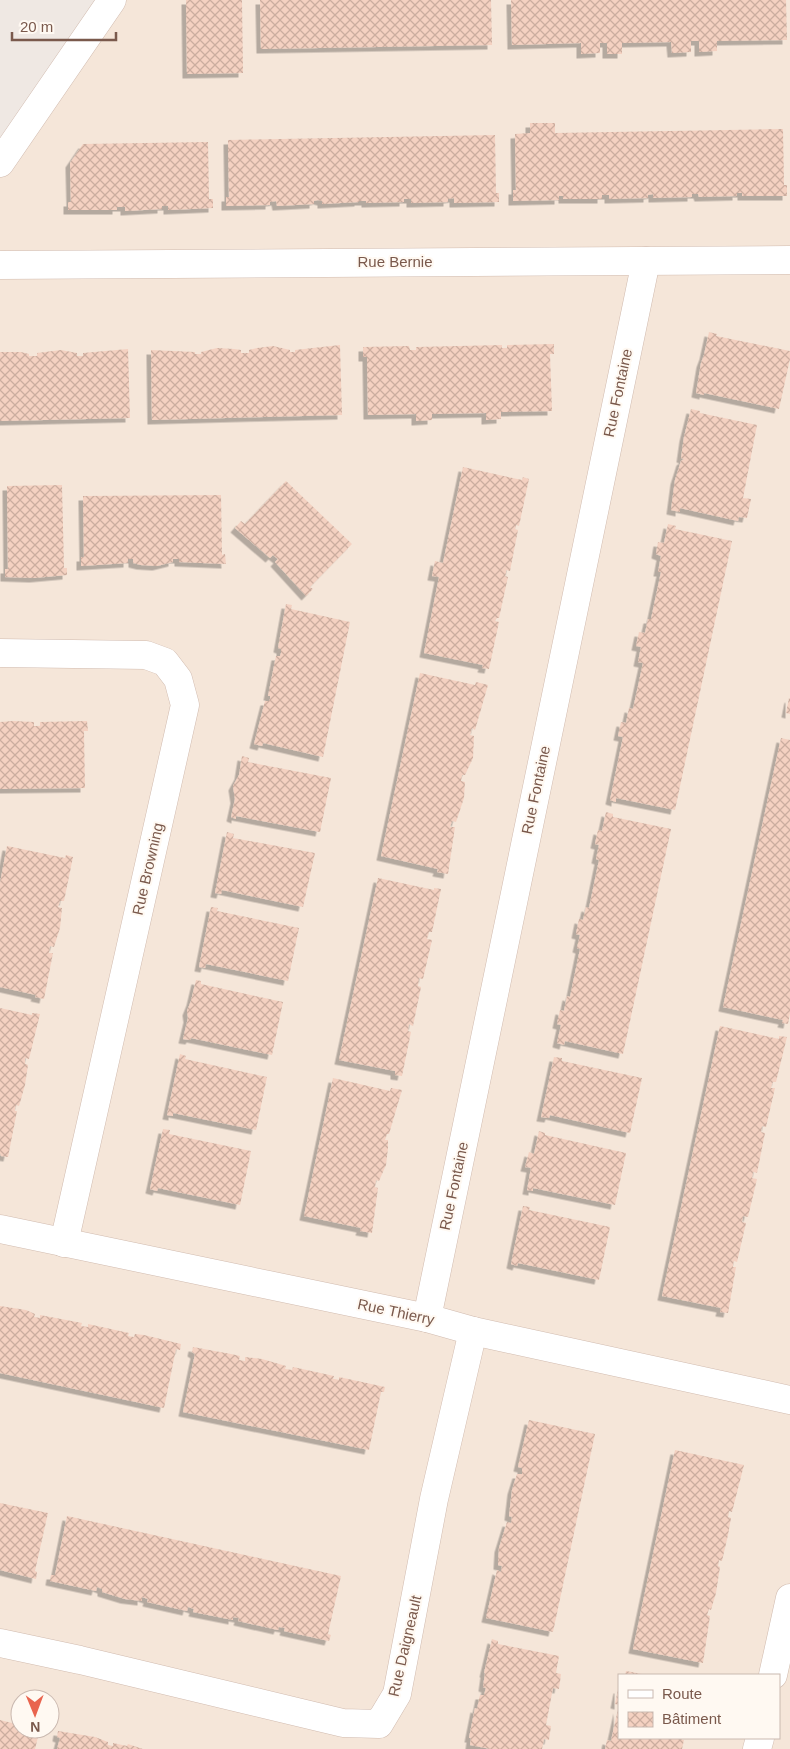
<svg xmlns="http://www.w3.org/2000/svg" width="790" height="1749" font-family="Arial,sans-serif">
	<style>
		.residential { fill: #f5e6d9; fill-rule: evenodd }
		.industrial { fill: #efe8e3 }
		.building { fill: url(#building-cross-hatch); filter: url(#shadow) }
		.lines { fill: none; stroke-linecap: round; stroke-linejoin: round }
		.minor-casing { stroke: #d1bbaf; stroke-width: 29 }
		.minor { stroke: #fff; stroke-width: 28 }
		.labels { text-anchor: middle; stroke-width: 4; stroke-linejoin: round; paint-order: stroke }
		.street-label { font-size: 15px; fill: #7a594c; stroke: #fff9f2 }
	</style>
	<defs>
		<pattern id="building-cross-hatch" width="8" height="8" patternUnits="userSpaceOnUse" patternTransform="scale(1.25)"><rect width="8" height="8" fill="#f4d1c1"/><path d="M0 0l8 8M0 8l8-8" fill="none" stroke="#cbad9f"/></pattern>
		<filter id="shadow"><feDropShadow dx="-4.5" dy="4.5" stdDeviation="0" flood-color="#0004"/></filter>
	</defs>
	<rect width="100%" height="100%" fill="#fdf5eb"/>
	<path class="residential" d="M106,0H790V1749H0V159ZM619,1675H779V1738H619ZM20,1699H50V1729H20Z"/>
	<polygon class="industrial" points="0,0 112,0 0,163"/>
	<g class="building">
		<polygon points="186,0 242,0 243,73 187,74"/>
		<polygon points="260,0 491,0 492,45 261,49"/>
		<polygon points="511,0 786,0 787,40 717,41 717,51 699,52 699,41 691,41 691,52 672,53 671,42 622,43 622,54 607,54 607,43 600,43 600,53 581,54 581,43 512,45"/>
		<polygon points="530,123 555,123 555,133 783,129 784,185 787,185 787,196 742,196 742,193 737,193 737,196 699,197 698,194 692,194 692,197 653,198 653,194 648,195 648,198 609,199 609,195 602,195 602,199 563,199 563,196 559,196 559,200 513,201 513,190 516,190 515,134 530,133"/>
		<polygon points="495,135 496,193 499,193 499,202 454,203 454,198 448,199 448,202 411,203 411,199 404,199 404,202 366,203 366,201 359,201 359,202 322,204 322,201 318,200 314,201 314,204 277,206 276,201 270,202 270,205 226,206 226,197 229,197 228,140"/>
		<polygon points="208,142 209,199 213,199 213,208 168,210 168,206 162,206 162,209 125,211 125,207 117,207 117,210 68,210 68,202 71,202 70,163 83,144"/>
		<polygon points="709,332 717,334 716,336 790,351 790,359 779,409 704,393 704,395 696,393 701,363 704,355"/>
		<polygon points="554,344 554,354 550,354 552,411 501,412 501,419 486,420 486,413 432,414 432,420 416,421 416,414 368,415 367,357 363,357 363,347 409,346 410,350 416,350 416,347 502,345 502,348 507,348 507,345"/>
		<polygon points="340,345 342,415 152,420 151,350 195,352 195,354 201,354 201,352 217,348 234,349 241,350 241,353 249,353 249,350 257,348 273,346 290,350 290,352 295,352 295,350"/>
		<polygon points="128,349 130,418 0,421 0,352 21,352 29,354 29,356 37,356 37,353 61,350 77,353 77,356 83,356 83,353"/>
		<polygon points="691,409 700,411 700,413 757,425 743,498 751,499 747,518 739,517 738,521 680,508 680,512 671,510 675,480 681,461 684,459 681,458 684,437"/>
		<polygon points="463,467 522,480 523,477 529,479 519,526 516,525 515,529 518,530 510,571 506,570 506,573 505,576 508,577 499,618 497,618 495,621 499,622 489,669 482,668 483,665 424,653 439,577 432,576 435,561 443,563"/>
		<polygon points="286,481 352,544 310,587 313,589 306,596 275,562 278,559 273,555 270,558 235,528 241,521 245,524"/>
		<polygon points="62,485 64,568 67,568 67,575 34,578 5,577 5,569 8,569 7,486"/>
		<polygon points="221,495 222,555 225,554 226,564 179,562 179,559 173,559 173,562 157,566 141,565 133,563 133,559 128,559 128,563 81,566 81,557 84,557 83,496"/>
		<polygon points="668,524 676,526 675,529 732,541 675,810 616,798 616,802 610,800 623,737 618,736 621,722 626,723 629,708 633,709 643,663 638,662 641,647 636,646 639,632 645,633 648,619 651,619 661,572 658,572 661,556 656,554 658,542 664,543"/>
		<polygon points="286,604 292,605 291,609 350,622 323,757 263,743 262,746 254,744 265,701 269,701 270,699 270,696 268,696 276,656 280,656 281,653 281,649 278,648"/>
		<polygon points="420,673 475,685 476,682 488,685 475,730 472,728 470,735 474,736 473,758 465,775 462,775 461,781 465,782 464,798 456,822 452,821 450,827 455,827 448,874 437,872 438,869 381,856"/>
		<polygon points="789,698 790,699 790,714 786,713"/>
		<polygon points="13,721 34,722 34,726 40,726 40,722 87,721 88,731 84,731 85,788 0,789 0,722"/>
		<polygon points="781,738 790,740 790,1013 788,1024 782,1023 783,1020 723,1007"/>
		<polygon points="242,756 249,758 248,762 331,778 320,832 236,816 236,819 231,817 235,799 233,786 239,775"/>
		<polygon points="606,812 613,814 613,817 671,829 623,1054 565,1041 564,1045 557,1043 561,1025 557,1024 560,1010 564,1011 567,996 570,997 580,949 577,948 580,935 576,934 579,919 583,920 586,907 589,908 599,860 596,859 599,845 595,844 598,830 602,831"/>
		<polygon points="227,832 234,834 233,838 315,853 303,907 222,890 221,894 215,893"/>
		<polygon points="7,846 65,858 66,855 73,857 64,901 60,901 58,907 62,908 60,928 54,947 50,946 49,953 53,953 44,999 35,997 36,995 0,987 0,883"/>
		<polygon points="378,878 434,890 434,888 441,889 432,932 429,932 427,939 432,940 423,979 419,978 418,986 421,987 413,1026 409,1024 408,1031 411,1032 402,1076 395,1075 395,1071 339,1060"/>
		<polygon points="211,907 218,908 217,911 299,928 288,981 206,964 205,968 199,967"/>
		<polygon points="196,980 201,981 201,984 283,1002 272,1055 191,1038 190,1040 183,1039 188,1018 187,1011 191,1001"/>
		<polygon points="0,1008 32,1015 32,1013 40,1014 29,1059 25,1058 25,1064 28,1065 25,1085 19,1106 16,1105 15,1108 15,1111 17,1111 8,1157 1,1156 0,1153"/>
		<polygon points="720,1026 779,1039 779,1036 787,1037 776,1082 773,1082 772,1084 771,1088 775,1088 766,1127 762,1126 761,1132 765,1133 757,1173 753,1172 752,1178 757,1179 748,1217 743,1216 742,1222 746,1223 737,1262 734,1261 733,1264 733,1267 736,1267 728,1313 720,1312 721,1308 662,1296"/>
		<polygon points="180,1054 186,1056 185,1059 267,1077 256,1130 173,1113 173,1116 167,1115"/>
		<polygon points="554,1057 562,1058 562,1061 642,1078 630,1133 550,1115 549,1118 541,1117"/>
		<polygon points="333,1078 390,1091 391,1088 402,1090 389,1134 387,1134 385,1140 388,1140 388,1148 386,1165 379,1181 376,1180 375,1187 378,1188 372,1233 360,1231 361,1228 304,1216"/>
		<polygon points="163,1129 170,1130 169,1134 251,1151 240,1205 158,1188 157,1191 150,1189"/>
		<polygon points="539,1131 545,1133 545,1135 626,1153 615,1205 533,1188 533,1191 527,1190 531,1168 525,1167 529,1152 534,1154"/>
		<polygon points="523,1206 530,1207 529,1210 610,1227 599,1280 518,1263 517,1266 511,1264"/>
		<polygon points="0,1306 26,1310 35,1314 34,1317 40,1318 40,1315 82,1323 81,1326 88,1327 88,1324 129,1333 128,1336 134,1337 135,1334 144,1335 181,1344 180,1350 176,1349 164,1408 0,1373"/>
		<polygon points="193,1347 231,1354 240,1356 239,1360 245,1361 245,1357 262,1359 286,1366 285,1369 292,1370 293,1367 334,1376 333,1379 335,1379 339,1380 339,1377 385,1387 384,1392 381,1392 369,1450 183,1412 195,1354 192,1352"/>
		<polygon points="529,1420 595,1434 553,1632 486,1618 497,1570 501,1572 502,1566 498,1565 499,1548 507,1522 511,1523 512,1517 509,1516 512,1490 517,1474 522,1474 522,1468 518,1467"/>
		<polygon points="675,1450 744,1465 732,1512 729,1511 728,1517 731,1518 728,1535 722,1561 719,1560 718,1566 720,1567 716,1593 711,1610 709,1609 707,1615 710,1616 703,1663 633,1649"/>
		<polygon points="0,1503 48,1513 35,1571 37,1572 36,1579 0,1570"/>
		<polygon points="67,1516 341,1576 328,1634 331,1635 329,1641 284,1631 285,1628 279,1627 278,1630 238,1621 239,1618 233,1617 233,1620 193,1612 194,1609 188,1607 187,1611 147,1602 148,1599 142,1597 142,1601 125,1599 102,1592 102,1589 97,1587 96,1591 50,1581 51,1575 55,1575"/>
		<polygon points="492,1639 498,1641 498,1644 559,1656 556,1673 561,1674 559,1689 553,1688 546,1725 551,1726 549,1740 544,1739 542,1749 491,1749 470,1745 471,1738 469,1738 475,1708 477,1709 480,1695 484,1695 486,1688 483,1687 485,1673 484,1673"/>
		<polygon points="626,1671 642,1674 642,1675 625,1675"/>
		<polygon points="618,1689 619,1689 619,1705 615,1704"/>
		<polygon points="618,1709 619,1738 682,1738 682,1740 684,1740 682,1749 605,1749 607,1740 611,1741"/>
		<polygon points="0,1720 20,1725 20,1729 40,1729 35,1749 0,1749"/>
		<polygon points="58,1731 95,1737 108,1742 108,1745 113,1746 113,1743 127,1746 128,1744 143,1749 57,1749 60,1738 57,1737"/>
	</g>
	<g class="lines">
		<defs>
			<g id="minor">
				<polyline points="0,163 112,0"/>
				<polyline points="0,265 790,260"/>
				<polyline points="0,653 146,655 165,662 178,679 185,705 64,1243"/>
				<polyline points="0,1229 427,1318 473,1331 790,1400"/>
				<polyline points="427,1318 646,261"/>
				<polyline points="0,1643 80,1660 343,1723 379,1724 397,1694 434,1499 473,1331"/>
				<polyline points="773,1675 790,1598"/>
				<polyline points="757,1749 760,1738"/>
			</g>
		</defs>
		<use href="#minor" class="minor-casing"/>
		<use href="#minor" class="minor"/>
	</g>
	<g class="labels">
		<g class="street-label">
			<text x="395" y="267">Rue Bernie</text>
			<text transform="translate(618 393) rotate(-78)" y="5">Rue Fontaine</text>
			<text transform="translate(536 790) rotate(-78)" y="5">Rue Fontaine</text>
			<text transform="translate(148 869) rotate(-77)" y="5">Rue Browning</text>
			<text transform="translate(454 1186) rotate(-78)" y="5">Rue Fontaine</text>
			<text transform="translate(396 1312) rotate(12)" y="5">Rue Thierry</text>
			<text transform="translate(405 1646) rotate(-77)" y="5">Rue Daigneault</text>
		</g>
	</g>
	<rect x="618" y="1674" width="162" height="65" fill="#fff9f2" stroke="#cab9b0"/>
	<rect x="628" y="1690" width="25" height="8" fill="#ffffff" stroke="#cab9b0"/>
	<text x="662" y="1699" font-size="15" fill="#7a594c">Route</text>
	<rect x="628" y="1712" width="25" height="15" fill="url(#building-cross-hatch)" stroke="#cab9b0"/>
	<text x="662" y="1724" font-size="15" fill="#7a594c">Bâtiment</text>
	<g transform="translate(35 1714) rotate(179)"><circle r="24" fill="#fff9f2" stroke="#cab9b0"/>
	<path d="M0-4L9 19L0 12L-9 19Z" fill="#e9644e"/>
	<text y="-8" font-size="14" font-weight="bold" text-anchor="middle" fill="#7a594c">N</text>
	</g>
	<path d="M12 32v8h104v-8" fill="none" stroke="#7a594c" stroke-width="2.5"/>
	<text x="20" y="32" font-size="15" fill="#7a594c" stroke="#fff9f2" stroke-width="4" paint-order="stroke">20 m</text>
</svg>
